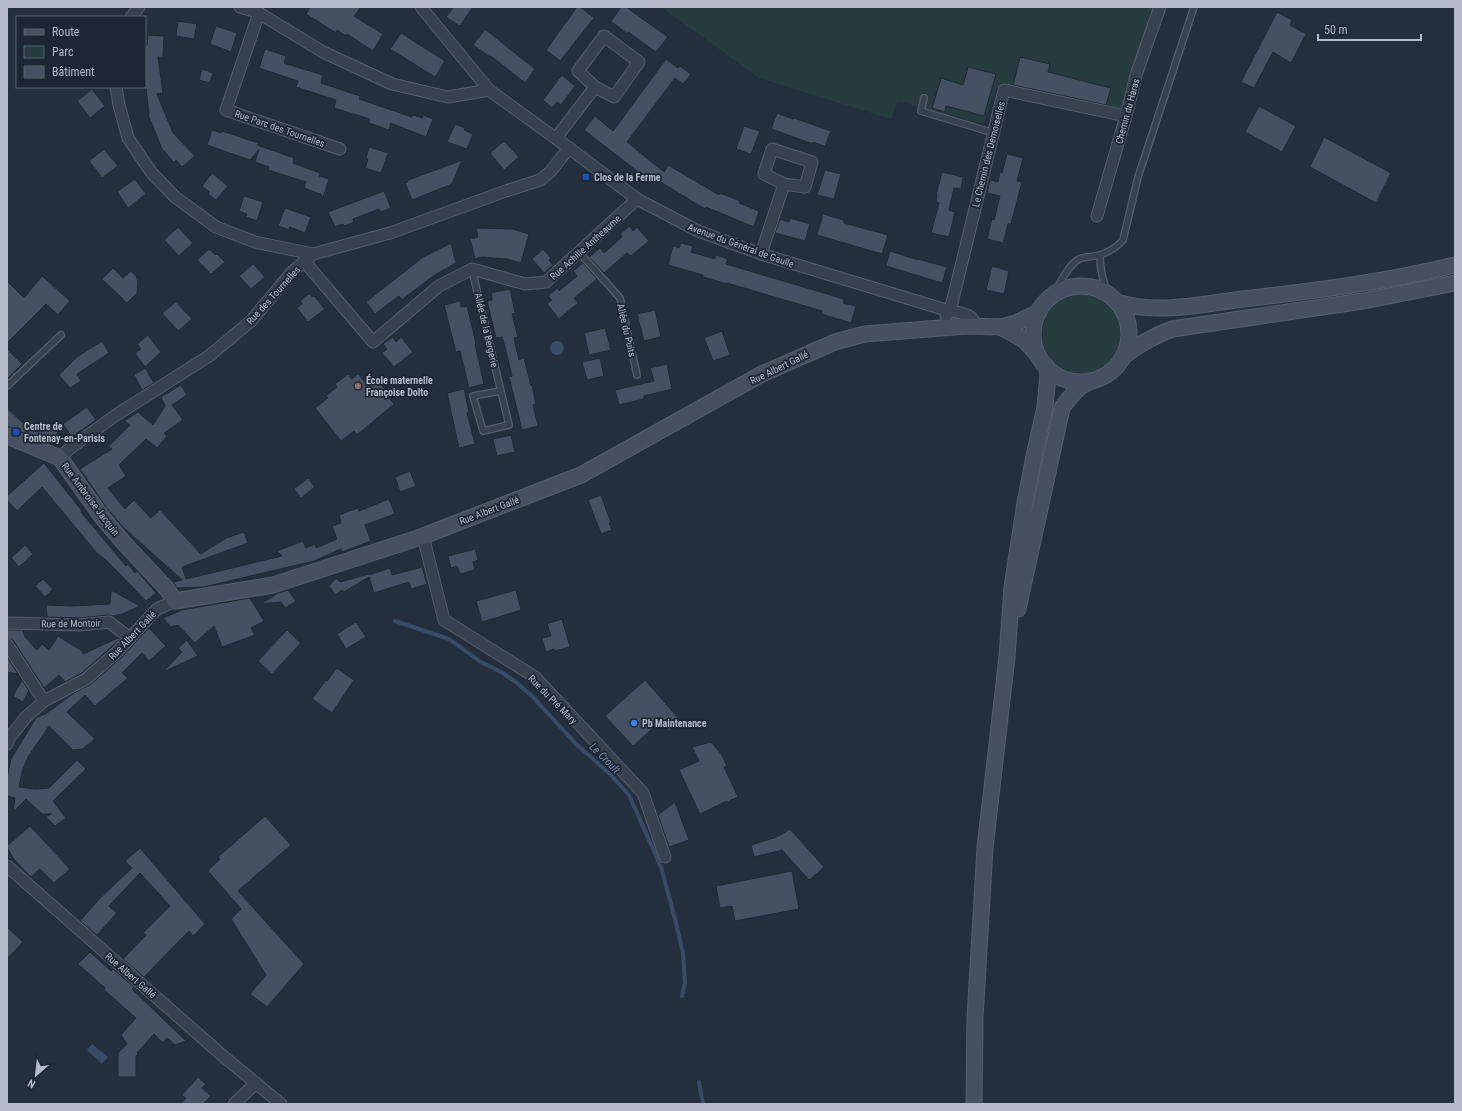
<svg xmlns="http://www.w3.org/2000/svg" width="1462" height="1111" font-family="'Roboto Condensed',sans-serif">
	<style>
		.green { fill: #263c3f }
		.water { fill: #394c67 }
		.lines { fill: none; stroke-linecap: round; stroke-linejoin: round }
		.stream { stroke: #394c67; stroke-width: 4 }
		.building { fill: #455162; stroke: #1f2835 }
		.lane-casing { stroke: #565f6c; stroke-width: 8 }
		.street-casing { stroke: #565f6c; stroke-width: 13 }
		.secondary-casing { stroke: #565f6c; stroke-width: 17 }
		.lane { stroke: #38414e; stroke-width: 5.5 }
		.street { stroke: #38414e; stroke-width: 11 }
		.secondary { stroke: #465061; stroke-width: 15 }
		.transit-dot { fill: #1a4fb4; stroke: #1d2633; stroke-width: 1.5 }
		.education-dot { fill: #8d6e63; stroke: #1d2633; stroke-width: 1.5 }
		.shop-dot { fill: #3f7fe0; stroke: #1d2633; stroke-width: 1.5 }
		.labels { text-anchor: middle; stroke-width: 3.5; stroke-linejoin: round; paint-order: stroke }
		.street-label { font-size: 10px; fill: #b4bcc9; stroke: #1d2633 }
		.poi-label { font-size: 10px; font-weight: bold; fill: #b4bcc9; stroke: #1d2633; text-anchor: start }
		.water-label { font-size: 11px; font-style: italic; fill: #7c92b1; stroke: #1d2633 }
	</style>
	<rect width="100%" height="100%" fill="#242f3e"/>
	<g class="green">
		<polygon points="661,7 1156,7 1120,111 997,87 984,124 897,101 891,119 759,78"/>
		<circle cx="1082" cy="334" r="40"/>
	</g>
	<g class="water">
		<circle cx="557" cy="348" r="7"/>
		<polygon points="92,1044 108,1057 102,1064 87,1050"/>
	</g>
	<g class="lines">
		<g class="stream">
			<polyline points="395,621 449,639 481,662 503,673 517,683 532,696 576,744 610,774 629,795 661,867 675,919 683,953 685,983 682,996"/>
			<polyline points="699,1082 703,1104"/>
		</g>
	</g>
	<g class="building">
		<polygon points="310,7 361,7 354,16 383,34 373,51 347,34 346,36 337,30 336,33 306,14"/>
		<polygon points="454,7 473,7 460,26 446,17"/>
		<polygon points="577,7 580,7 594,18 560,61 546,50"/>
		<polygon points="621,7 626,7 668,37 656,52 628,32 627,34 611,21"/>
		<polygon points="1277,12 1292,20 1290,25 1306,34 1291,63 1273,52 1254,88 1241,82"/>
		<polygon points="178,21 197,24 194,39 176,36"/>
		<polygon points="216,26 237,33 231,52 210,44"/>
		<polygon points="485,29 535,69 525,83 491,56 490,57 473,45"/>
		<polygon points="401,33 445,61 435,77 390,49"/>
		<polygon points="148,35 164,36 163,57 158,57 163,93 157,94 173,133 195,156 182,167 176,160 174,162 162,149 148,114 149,114 145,81 145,45 147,45"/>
		<polygon points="265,49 286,56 284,63 323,75 321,83 360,96 359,99 412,117 413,115 422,118 423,115 433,119 426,137 391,123 389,130 369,123 370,119 334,108 336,100 296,87 298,81 259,68"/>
		<polygon points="1020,57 1050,64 1048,72 1111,88 1106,105 1013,85"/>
		<polygon points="666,59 678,68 680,66 691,74 683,84 675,78 627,142 664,172 668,165 719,195 720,193 740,201 739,203 759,211 754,227 706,207 705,209 649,175 646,178 584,130 595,116 613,131"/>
		<polygon points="968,67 996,74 984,116 946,106 945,112 932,108 941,78 963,85"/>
		<polygon points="202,69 213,73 210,83 199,80"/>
		<polygon points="562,75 575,86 561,105 557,102 552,108 543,100"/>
		<polygon points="92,89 105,106 90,118 77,101"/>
		<polygon points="1259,106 1296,126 1282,152 1245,132"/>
		<polygon points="777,113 793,119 794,118 831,131 825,146 813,142 813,144 771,129"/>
		<polygon points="455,124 465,128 464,130 473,134 467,149 447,142"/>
		<polygon points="744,126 760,131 751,154 736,149"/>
		<polygon points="212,130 221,133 222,131 258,143 257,145 294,158 293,163 320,173 319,176 329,179 323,198 320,193 320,194 304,188 306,182 268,170 269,167 255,162 259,149 250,160 207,145"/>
		<polygon points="1324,137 1391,173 1376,203 1310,167"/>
		<polygon points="504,141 519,157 504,170 490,153"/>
		<polygon points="369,147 388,153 381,173 365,168 368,159 366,158"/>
		<polygon points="104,149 118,166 102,178 89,161"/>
		<polygon points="1007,154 1023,158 1017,181 1022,182 1011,224 1008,224 1003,243 987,239 992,219 994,220 1000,196 987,193 990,180 998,182 1000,172 1002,173"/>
		<polygon points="462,160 452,184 412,200 405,183 408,182 406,181"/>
		<polygon points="825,170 841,174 834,199 817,195"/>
		<polygon points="942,172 963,177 961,189 954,188 949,210 955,212 949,237 931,233 939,203 936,202 937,195 936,195"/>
		<polygon points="212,173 228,186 216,200 208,194 209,192 202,186"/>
		<polygon points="135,179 146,194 128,208 117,192"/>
		<polygon points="384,191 391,208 381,212 379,209 353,219 354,222 344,226 343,224 335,227 328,212"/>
		<polygon points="244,196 263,202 257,221 246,217 247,214 239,211"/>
		<polygon points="285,208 311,217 305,233 290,227 289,230 278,226"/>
		<polygon points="823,214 844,220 844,223 888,235 882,254 817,235"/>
		<polygon points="790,218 810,224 805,241 775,233 780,219 789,222"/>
		<polygon points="629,226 633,231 637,227 649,241 631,256 627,253 604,273 589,257 600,248 604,253 622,237 620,234"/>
		<polygon points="178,227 193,243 179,256 164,240"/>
		<polygon points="476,228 512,229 529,234 521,263 507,259 482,257 475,259 470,239 478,237"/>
		<polygon points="451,243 456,263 433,276 402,300 399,296 375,314 366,302 423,257"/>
		<polygon points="681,243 693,246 691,252 715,259 716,255 728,259 726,264 844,299 843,303 856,306 851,323 821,314 822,311 727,283 727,284 703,277 703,275 668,265 673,246 679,248"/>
		<polygon points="209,249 216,255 217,254 225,262 211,274 197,260"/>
		<polygon points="543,249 551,258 549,260 553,265 544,273 532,259"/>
		<polygon points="890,251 918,260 918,259 947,267 942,283 886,266"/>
		<polygon points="583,263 597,279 574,298 578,303 559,319 547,304 552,300 548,296 557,288 559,291 577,276 573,271"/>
		<polygon points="253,264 265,277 251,289 239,276"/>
		<polygon points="992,266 1009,271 1004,294 986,290"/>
		<polygon points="113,268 123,278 131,271 136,276 138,282 137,293 127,303 102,279"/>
		<polygon points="42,276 70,301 58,315 46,304 7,343 7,281 24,298"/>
		<polygon points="510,289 515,313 512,314 518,337 514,338 519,360 524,358 531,386 532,385 536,404 533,405 538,426 522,430 509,377 512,376 505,347 502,337 496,338 487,301 492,300 491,293"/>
		<polygon points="309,294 312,297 314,296 325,309 308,322 297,308 302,304 300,301"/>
		<polygon points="460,301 461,307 467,306 476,343 475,344 484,384 469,388 460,351 456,352 444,305"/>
		<polygon points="176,302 192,319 178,331 162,313"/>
		<polygon points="655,310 661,337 644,341 637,314"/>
		<polygon points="605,328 611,350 589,355 584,333"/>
		<polygon points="722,331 730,355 713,361 704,338"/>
		<polygon points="148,335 161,352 145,367 135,353 141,349 137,344"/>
		<polygon points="393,337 396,342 401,337 413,352 394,367 382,353 387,349 383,344"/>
		<polygon points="102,341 109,353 77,374 81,381 70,388 59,375 77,357"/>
		<polygon points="7,349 22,364 7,379"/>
		<polygon points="600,358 604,376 587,380 582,362"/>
		<polygon points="667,364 672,389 644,396 644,399 619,405 615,390 654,381 650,368"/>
		<polygon points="145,368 154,383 142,390 134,375"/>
		<polygon points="348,374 352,379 358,374 367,385 376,378 386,391 384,392 394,404 357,435 354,431 341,441 315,408 328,398 326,396 337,387 335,384"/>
		<polygon points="181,385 187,395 172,405 183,420 164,433 167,436 157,448 146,439 119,465 126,476 108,488 125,509 134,500 151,518 160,510 201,554 226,538 244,532 248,543 182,567 186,579 282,556 277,551 303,541 306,548 315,544 316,548 337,539 332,526 341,523 339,515 358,508 359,511 389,499 395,514 365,525 371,541 342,552 341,549 314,561 204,587 177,588 173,582 182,580 123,527 106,507 80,469 112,449 109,446 130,425 124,421 138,412 153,425 165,406 161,397"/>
		<polygon points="464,389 469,412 467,413 475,444 459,448 447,393"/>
		<polygon points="87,407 96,420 72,437 63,424"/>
		<polygon points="7,408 24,424 28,420 46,427 47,424 59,430 52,445 7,426"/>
		<polygon points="511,435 515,452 497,456 493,439"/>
		<polygon points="44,463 82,511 81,512 126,566 128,564 135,573 137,571 156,593 146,601 106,560 96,552 42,487 17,511 7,500 7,496"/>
		<polygon points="410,471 416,486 400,492 395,477"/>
		<polygon points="308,478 315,487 301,498 294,489"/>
		<polygon points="601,495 611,523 609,523 612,530 601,534 588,500"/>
		<polygon points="25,545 33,554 19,567 11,558"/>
		<polygon points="475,549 478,560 473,562 475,570 460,574 457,566 451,568 448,556"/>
		<polygon points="422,567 427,584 411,589 409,582 374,593 369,577 344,592 342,590 335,595 329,586 336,578 340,582 369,574 369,575 390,568 392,575"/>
		<polygon points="43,579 53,589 45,597 35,586"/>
		<polygon points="111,590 140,606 122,614 113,616 108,615 79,618 47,617 46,605 72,606 110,604"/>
		<polygon points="288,590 296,601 285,608 281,602 261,604 278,593"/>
		<polygon points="516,590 521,610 482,622 476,601"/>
		<polygon points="250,598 264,621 251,628 255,635 222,647 214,626 195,643 178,625 171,627 163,618 182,610"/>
		<polygon points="562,619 570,647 555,651 554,649 546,652 542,638 551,636 547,624"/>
		<polygon points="356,622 366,637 346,649 337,634"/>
		<polygon points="149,628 166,646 149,661 142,653 122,673 128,678 95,706 85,695 67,712 95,739 82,749 73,750 49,726 28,757 22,772 19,787 35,789 49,788 77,760 86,769 53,801 66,818 55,826 46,817 51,814 42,814 26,799 13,812 15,798 7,796 7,778 11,759 36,718 47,713 74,693 91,684 122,657"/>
		<polygon points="7,630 23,630 25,637 37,650 42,644 49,650 58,636 82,651 83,654 118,638 120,639 82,673 65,682 59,675 44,688 13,640 7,637"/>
		<polygon points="287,630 301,643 272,674 258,661"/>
		<polygon points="187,640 198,656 163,672 182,652 178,648"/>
		<polygon points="7,657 18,674 7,672"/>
		<polygon points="337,668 354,680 332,713 312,699 326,680 327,681"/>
		<polygon points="22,680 29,691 23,702 13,696"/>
		<polygon points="645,680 680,720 669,731 661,721 633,746 605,716"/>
		<polygon points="711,742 722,755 727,766 724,767 738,797 727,802 727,801 700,814 679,770 699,761 692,747"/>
		<polygon points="675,802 689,840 669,847 658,815"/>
		<polygon points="265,816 291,845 238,891 304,964 267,1007 250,994 266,975 231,919 241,909 208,871 220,859 218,857"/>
		<polygon points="30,826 70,869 54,883 40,869 31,877 13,858 7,847 7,846"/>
		<polygon points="790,829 824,867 809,880 782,850 754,857 751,845 777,837"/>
		<polygon points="140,848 205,924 193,936 189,931 144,977 123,959 146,935 143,933 170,906 140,873 109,906 117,913 97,935 80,921 100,898 132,868 125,861"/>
		<polygon points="792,871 799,909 735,921 732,906 720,908 716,886"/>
		<polygon points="7,927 23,942 7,959"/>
		<polygon points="90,952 111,971 113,969 134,987 132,989 186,1041 175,1045 167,1038 163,1043 154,1034 137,1053 138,1054 136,1056 136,1077 118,1077 118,1053 127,1044 121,1035 136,1018 104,990 105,988 78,964"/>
		<polygon points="198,1077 206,1084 202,1088 211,1096 203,1104 181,1104 186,1098 182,1095"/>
	</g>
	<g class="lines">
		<defs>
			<g id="lane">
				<polyline points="924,98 921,111 994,133"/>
				<polyline points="579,252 620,298 637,375"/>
				<path d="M1100,255C1100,271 1103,281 1109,296"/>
				<polyline points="472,270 509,425 483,431 473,396 501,391"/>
				<path d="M1052,297C1060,285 1066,267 1079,259C1085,256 1093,257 1100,255C1109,252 1117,247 1123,240L1138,177L1194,7"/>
				<polyline points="7,386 61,335"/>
			</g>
			<g id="street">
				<polyline points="240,7 259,13 323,52 392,84 448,97 489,90"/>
				<polyline points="421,7 489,90 569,148 637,199 698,231 761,254 943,309"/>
				<polyline points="259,13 226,110 340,149"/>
				<polyline points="131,17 139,7"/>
				<polyline points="116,87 119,105 128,138 151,172 175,197 216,227 255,242 313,254"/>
				<polyline points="556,138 595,87 614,97 639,62 604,36 578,71 595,87"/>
				<polyline points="1097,216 1126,116 1137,72 1160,7"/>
				<polyline points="761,254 784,184 805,187 812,162 772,149 764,174 784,184"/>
				<polyline points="304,261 373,342 439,286 472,269 525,284 546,282 637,199"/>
				<path d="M944,310C955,312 975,312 975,327"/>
				<polyline points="946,316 952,303 1004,90 1126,116"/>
				<polyline points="60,458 69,449 116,415 209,356 251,321 292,272 313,254 390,233 506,191 540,180 550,172 569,148"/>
				<polyline points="423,536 444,620 535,677 643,793 665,857"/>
				<polyline points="7,623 79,625 109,622 130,638"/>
				<polyline points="7,644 44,701"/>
				<polyline points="7,744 10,737 26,717 44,701 86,679 117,652 157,609 175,601"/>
				<polyline points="7,866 223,1056 281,1104"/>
				<polyline points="234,1104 256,1083"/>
			</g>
			<g id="secondary">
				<circle cx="1081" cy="334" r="48"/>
				<path d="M1117,302C1157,315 1202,304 1243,299C1314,291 1385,282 1455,265"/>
				<polyline points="1001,327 1024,340 1037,354"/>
				<path d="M1124,356C1139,344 1154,336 1172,329L1363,301L1455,283"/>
				<polyline points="7,436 60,458 102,517 123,542 167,589 175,601 273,585 418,538 581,475 762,374 835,342 865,334 928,329 966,326 1001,327 1016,323 1039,312"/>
				<path d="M1018,609L1062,408C1070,397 1077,387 1091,381"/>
				<polyline points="974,1104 975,1018 985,848 1007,657 1012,587 1025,503 1034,456 1045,407 1048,375 1046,366"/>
			</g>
		</defs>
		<use href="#lane" class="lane-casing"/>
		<use href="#street" class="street-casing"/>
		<use href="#secondary" class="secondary-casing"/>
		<use href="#lane" class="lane"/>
		<use href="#street" class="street"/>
		<use href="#secondary" class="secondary"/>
	</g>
	<g class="transit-dot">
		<rect x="582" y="173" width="8" height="8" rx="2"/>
		<rect x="12" y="428" width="8" height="8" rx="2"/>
	</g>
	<circle class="education-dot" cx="358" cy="386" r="4"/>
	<circle class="shop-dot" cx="634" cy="723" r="4"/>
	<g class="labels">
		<g class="street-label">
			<text transform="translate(1127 111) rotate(-75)" y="4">Chemin du Haras</text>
			<text transform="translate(280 128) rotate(19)" y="4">Rue Parc des Tournelles</text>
			<text transform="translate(988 154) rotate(-76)" y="4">Le Chemin des Demoiselles</text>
			<text transform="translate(741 245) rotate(20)" y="4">Avenue du Général de Gaulle</text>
			<text transform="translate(585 247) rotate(-42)" y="4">Rue Achille Antheaume</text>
			<text transform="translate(273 295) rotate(-48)" y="4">Rue des Tournelles</text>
			<text transform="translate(487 330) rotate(77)" y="4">Allée de la Bergerie</text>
			<text transform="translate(627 330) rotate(77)" y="4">Allée du Puits</text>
			<text transform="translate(779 367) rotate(-26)" y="4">Rue Albert Gallé</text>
			<text transform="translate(91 499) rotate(53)" y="4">Rue Ambroise Jacquin</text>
			<text transform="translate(489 510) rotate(-21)" y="4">Rue Albert Gallé</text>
			<text transform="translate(71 623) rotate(-1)" y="4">Rue de Montoir</text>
			<text transform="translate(132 635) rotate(-46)" y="4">Rue Albert Gallé</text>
			<text transform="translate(553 699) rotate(45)" y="4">Rue du Pré Mary</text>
			<text transform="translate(131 975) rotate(41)" y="4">Rue Albert Gallé</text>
		</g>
		<g class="poi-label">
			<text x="594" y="181">Clos de la Ferme</text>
			<text x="366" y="384">École maternelle<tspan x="366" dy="12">Françoise Dolto</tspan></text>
			<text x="24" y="430">Centre de<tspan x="24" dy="12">Fontenay-en-Parisis</tspan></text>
			<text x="642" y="727">Pb Maintenance</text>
		</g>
		<g class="water-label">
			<text transform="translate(605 758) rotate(45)" y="4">Le Croult</text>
		</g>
	</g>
	<rect width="1462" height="1111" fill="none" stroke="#b4bcc9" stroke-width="16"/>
	<rect x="16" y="16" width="130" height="72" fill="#1d2633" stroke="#59626f"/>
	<rect x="24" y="29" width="20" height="6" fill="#465061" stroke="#59626f"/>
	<text x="52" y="36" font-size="12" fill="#b4bcc9">Route</text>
	<rect x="24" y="46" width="20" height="12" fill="#263c3f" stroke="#59626f"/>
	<text x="52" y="56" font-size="12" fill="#b4bcc9">Parc</text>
	<rect x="24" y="66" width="20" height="12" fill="#455162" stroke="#59626f"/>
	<text x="52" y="76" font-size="12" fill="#b4bcc9">Bâtiment</text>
	<g transform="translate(36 1075) rotate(208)" stroke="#1d2633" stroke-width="3" paint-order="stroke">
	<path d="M0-3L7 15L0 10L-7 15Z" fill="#b4bcc9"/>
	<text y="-6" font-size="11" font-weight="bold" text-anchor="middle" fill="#b4bcc9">N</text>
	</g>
	<path d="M1318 34v6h103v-6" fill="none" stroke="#b4bcc9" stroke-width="2"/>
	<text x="1324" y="34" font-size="12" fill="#b4bcc9" stroke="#1d2633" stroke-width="3" paint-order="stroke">50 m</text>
</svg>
